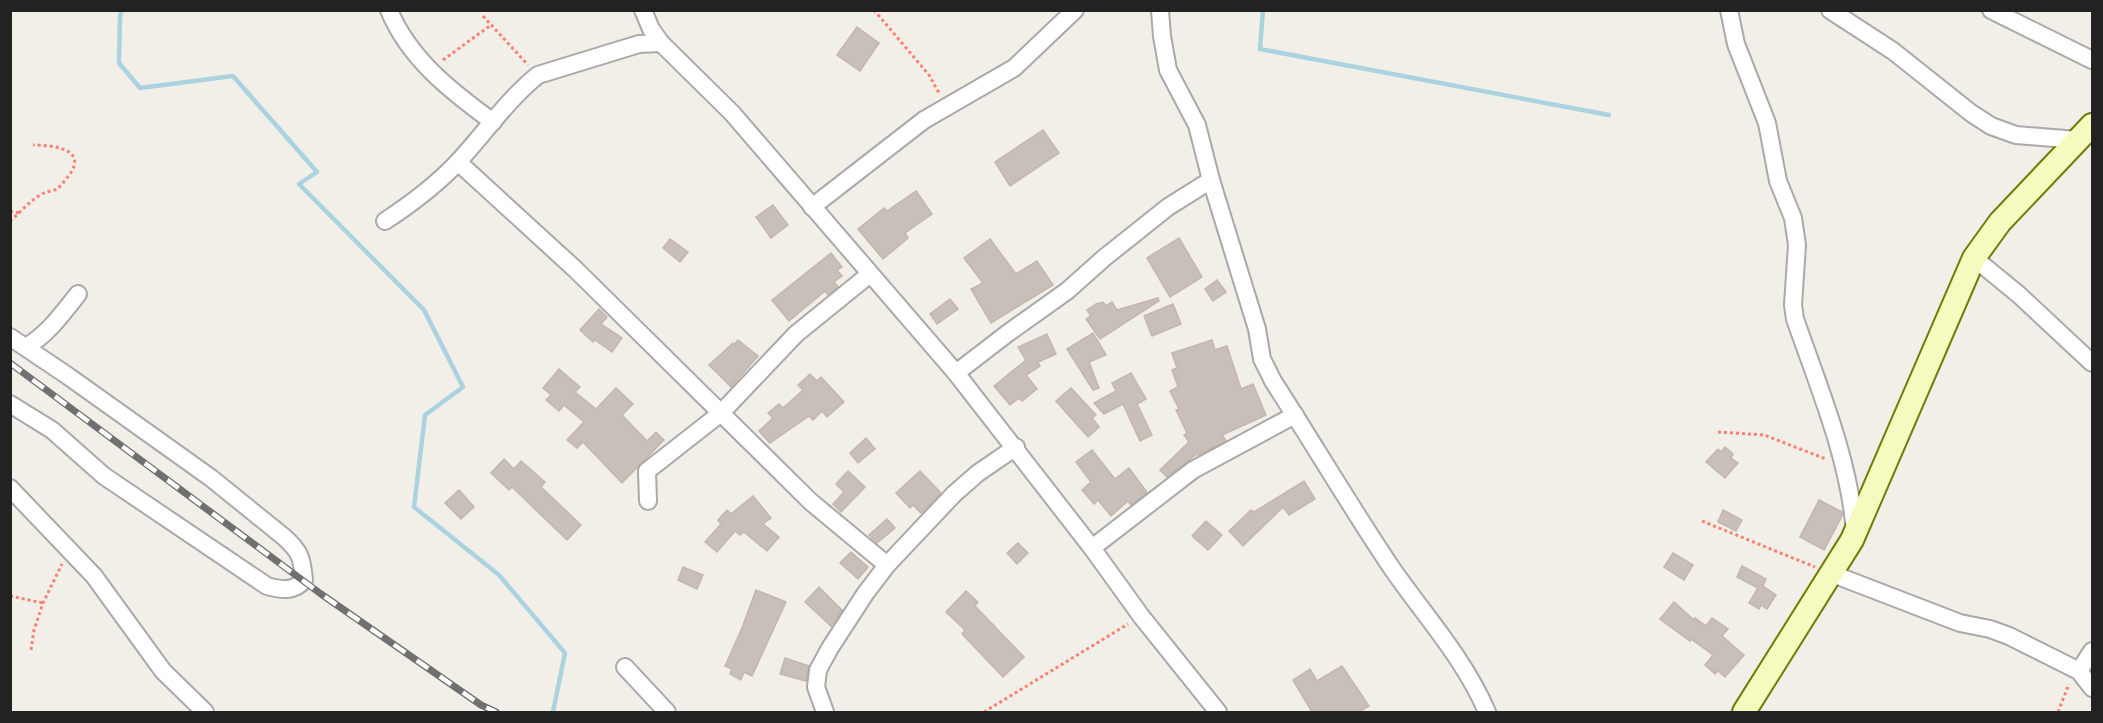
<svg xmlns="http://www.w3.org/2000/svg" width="2103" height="723" font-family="Arial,sans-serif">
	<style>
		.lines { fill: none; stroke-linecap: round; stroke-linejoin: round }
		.stream { stroke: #aad3df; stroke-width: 4.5 }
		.building { fill: #c7bfb8; stroke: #c4b6ab; stroke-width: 1.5 }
		.street-casing { stroke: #a9a9a9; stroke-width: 20 }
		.secondary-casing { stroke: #707d05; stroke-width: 26 }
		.path { stroke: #fa8072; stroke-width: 3; stroke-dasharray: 3 3; stroke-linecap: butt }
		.street { stroke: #fff; stroke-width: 16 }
		.secondary { stroke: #f7fabf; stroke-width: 22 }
		.rail-casing { stroke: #707070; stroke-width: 7 }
		.rail { stroke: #fff; stroke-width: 4.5; stroke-dasharray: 14; stroke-linecap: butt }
	</style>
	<rect width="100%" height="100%" fill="#f2efe9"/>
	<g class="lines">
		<g class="stream">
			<polyline points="122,10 120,16 119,63 140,88 233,76 317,172 299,184 424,310 463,387 425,415 414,507 499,575 565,653 553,712"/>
			<polyline points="1263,10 1260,49 1609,115"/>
		</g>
	</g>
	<g class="building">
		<polygon points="857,27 879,43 860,71 837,55"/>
		<polygon points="1043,130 1059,153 1010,186 995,162"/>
		<polygon points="916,191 932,214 905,233 908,238 883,259 858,229 884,208 887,211"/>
		<polygon points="773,205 788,225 771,238 756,217"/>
		<polygon points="1179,238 1202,277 1170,297 1147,258"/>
		<polygon points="670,239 688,252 680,262 663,248"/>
		<polygon points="990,239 1016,274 1037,261 1053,285 991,323 971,289 983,283 964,258"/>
		<polygon points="831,253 842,267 837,270 842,276 834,282 838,287 828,295 825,291 789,321 772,300"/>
		<polygon points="1217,280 1226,292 1213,301 1205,289"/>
		<polygon points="1158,298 1159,301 1100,339 1086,319 1091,316 1087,310 1096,304 1103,302 1106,306 1112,302 1117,310"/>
		<polygon points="950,299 958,309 937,324 930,314"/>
		<polygon points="1173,304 1181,324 1152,336 1144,316"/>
		<polygon points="599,309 607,317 601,324 622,338 612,352 595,340 593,342 580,330"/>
		<polygon points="1093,333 1106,355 1089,362 1099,388 1093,390 1067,349"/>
		<polygon points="1047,334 1056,354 1038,362 1040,366 1026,375 1037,389 1022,401 1019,398 1010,405 994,386 1026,360 1018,347"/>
		<polygon points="738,340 758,356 731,387 709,365 733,343 734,345"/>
		<polygon points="1212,340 1215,350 1227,346 1241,389 1253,384 1266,415 1222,435 1226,441 1198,455 1197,454 1167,477 1160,470 1189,442 1184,435 1187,433 1176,410 1179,409 1170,391 1178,387 1172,370 1177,368 1172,353"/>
		<polygon points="559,369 580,387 575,392 596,409 616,388 633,404 622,415 647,441 656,432 664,440 622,483 583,442 577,448 567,440 584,422 564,405 559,411 546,400 551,395 543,388"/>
		<polygon points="1131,373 1146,399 1137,404 1152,435 1140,441 1123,404 1104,414 1094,403 1116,391 1112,383"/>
		<polygon points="810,374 817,381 821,377 844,402 827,417 822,411 813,420 809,416 770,443 759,431 773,418 768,413 779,404 783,408 803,390 798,385"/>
		<polygon points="1071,388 1096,415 1092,418 1099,427 1088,437 1056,401"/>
		<polygon points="866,438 875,449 858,463 850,453"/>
		<polygon points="1725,447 1733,454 1731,458 1738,463 1725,478 1706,462 1718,449 1721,452"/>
		<polygon points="1092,450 1115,479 1129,468 1147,492 1131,505 1128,501 1111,516 1098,500 1094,504 1082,490 1091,482 1076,462"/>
		<polygon points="504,459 514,469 521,461 545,482 541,487 581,525 567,540 512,487 509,490 491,473"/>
		<polygon points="848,471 865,487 841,512 833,504 844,492 836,484"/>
		<polygon points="920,471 941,493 921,513 913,505 910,508 896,493"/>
		<polygon points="1304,481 1315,499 1289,515 1283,507 1243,546 1229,531 1251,510 1254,512"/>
		<polygon points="459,490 474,507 461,519 445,503"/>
		<polygon points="753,496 771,518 763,524 779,537 767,551 744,532 740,535 735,531 717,552 705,542 721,524 718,520 727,510 731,514"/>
		<polygon points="1819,500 1842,512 1842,516 1824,550 1800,537"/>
		<polygon points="1723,510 1742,520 1736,531 1718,522"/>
		<polygon points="887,519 895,528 877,543 869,535"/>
		<polygon points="1206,521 1222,535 1208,550 1192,536"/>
		<polygon points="1018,543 1028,553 1017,564 1007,553"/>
		<polygon points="851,552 868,567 858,579 840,563"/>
		<polygon points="1673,553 1693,565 1684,580 1664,567"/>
		<polygon points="1742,566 1766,579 1763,586 1776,595 1767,609 1761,605 1759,609 1749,603 1758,588 1737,577"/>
		<polygon points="683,567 703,575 697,589 678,580"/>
		<polygon points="819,587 842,610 831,626 805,602"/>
		<polygon points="756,590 786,602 752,676 744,672 741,680 730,674 732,669 725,666 742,628"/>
		<polygon points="966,591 978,602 975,606 1024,657 1003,677 962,634 965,630 946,612"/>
		<polygon points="1674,602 1694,620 1695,618 1706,626 1712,618 1728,629 1722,636 1744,655 1725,677 1718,671 1715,674 1705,665 1713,655 1691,639 1690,641 1660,619"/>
		<polygon points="785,658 809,666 806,681 780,674"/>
		<polygon points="1342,666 1369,706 1359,712 1312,712 1293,680 1310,669 1317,681"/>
	</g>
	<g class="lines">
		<defs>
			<g id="street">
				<path d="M389,10C409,59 452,92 493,122"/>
				<polyline points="643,10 651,29 661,43 732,113 956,373 1092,548 1141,616 1218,712"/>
				<path d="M1160,10L1162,36L1168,70L1197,125L1211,180L1257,329L1262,359L1273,381C1313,443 1350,506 1391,567C1424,615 1464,658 1487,712"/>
				<path d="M1729,10L1736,44L1767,123L1778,181L1793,218L1797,245L1793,305L1795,319C1819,388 1849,458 1855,532"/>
				<polyline points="1830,10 1893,51 1971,113 1991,126 2016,135 2078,140"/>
				<polyline points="1991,10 2092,60"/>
				<polyline points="458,162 575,269 811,502 887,565"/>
				<polyline points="812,207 924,120 1014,68 1075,10"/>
				<path d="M385,221C411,204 435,186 457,163C484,134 507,100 538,75L639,44L661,43"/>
				<polyline points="1974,258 2018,294 2092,363"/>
				<path d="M10,337L68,376L211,478L284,537C301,552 302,559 304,580C294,592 281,590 267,586L104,476L52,430L10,404"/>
				<path d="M26,347C48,334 62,314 78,294"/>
				<polyline points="956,373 1008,333 1067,291 1104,258 1168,207 1211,180"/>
				<polyline points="10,488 94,576 163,671 205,712"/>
				<polyline points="648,501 647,471 721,413 796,334 870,274"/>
				<polyline points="1092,548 1193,470 1295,415"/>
				<polyline points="1830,573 1960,623 1990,629 2009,636 2079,671 2092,688"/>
				<polyline points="625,667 667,712"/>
				<polyline points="2079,671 2092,651"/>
				<polyline points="825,712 816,687 818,670 830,648 865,594 887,565 954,494 978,473 1016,447"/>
			</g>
			<polyline id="secondary" points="1744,712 1852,540 1974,258 2000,222 2092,125"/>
		</defs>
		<use href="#street" class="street-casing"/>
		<use href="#secondary" class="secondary-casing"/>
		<g class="path">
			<polyline points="874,10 929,75 939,93"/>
			<polyline points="483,16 528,65"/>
			<polyline points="443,60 491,25"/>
			<polyline points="10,211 19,213"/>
			<path d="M10,221C21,212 31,199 44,193C48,191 53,191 57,189C62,185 66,179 70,174C88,148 50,145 33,145"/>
			<polyline points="1718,432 1764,435 1826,459"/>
			<polyline points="1702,521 1815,567"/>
			<polyline points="10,596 43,603"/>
			<polyline points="31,650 34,630 43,603 62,564"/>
			<polyline points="984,712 1128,624"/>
			<polyline points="2058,712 2069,684"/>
		</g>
		<use href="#street" class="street"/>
		<use href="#secondary" class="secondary"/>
		<defs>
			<polyline id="rail" points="10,363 321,594 481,705 496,712"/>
		</defs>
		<use href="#rail" class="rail-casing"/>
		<use href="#rail" class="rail"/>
	</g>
	<rect width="2103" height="723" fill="none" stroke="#222222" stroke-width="24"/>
</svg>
